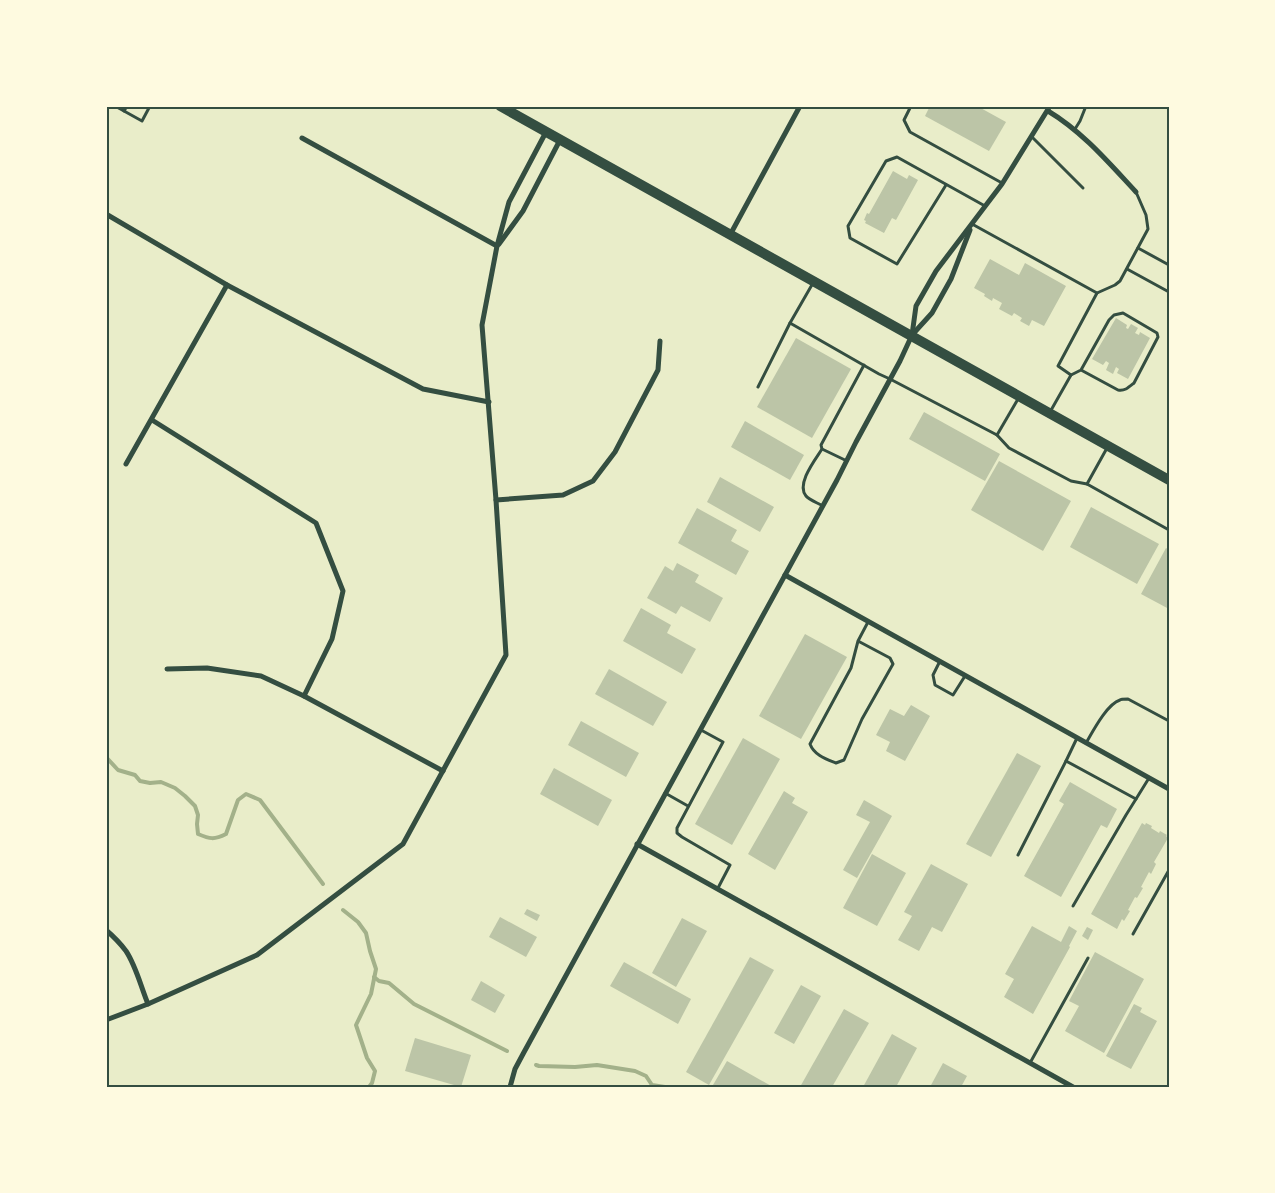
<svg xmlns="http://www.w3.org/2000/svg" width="1275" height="1193" font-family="Overpass,sans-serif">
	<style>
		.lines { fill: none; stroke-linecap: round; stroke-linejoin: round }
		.stream { stroke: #a3b18a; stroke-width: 4 }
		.building { fill: #bcc5a7 }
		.service { stroke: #344e41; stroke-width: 3 }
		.minor { stroke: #344e41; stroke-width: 5 }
		.primary { stroke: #344e41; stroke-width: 10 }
		.neatline { fill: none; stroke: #344e41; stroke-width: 2 }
	</style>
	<rect width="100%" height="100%" fill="#e9edc9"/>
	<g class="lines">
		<g class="stream">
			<path d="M106,757L118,770L135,775L140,781L150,783L161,782L175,788L185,796L195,806L198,815L197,824L198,834C210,839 214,840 226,834L238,800L246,794L260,800L323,884"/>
			<polyline points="343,910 358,922 366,933 370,951 376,969 371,994 356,1025 367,1058 375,1071 372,1083 369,1087"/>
			<polyline points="374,977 379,981 389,983 414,1004 507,1051"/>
			<polyline points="536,1065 539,1066 575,1067 597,1065 635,1071 646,1076 652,1085 665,1087"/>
		</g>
	</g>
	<g class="building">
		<polygon points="930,106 977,106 1006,122 989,151 925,116"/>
		<polygon points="893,171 907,179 909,175 918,180 896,220 892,218 884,233 865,223 866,221 864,220 867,213 869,214"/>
		<polygon points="990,259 1019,275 1025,263 1066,286 1044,326 1032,320 1029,326 1020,321 1022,318 1014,313 1012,316 999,309 1002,303 993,298 992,301 984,296 985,294 974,288"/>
		<polygon points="1116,318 1127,325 1126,328 1128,329 1131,324 1138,328 1135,333 1139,335 1140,332 1150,338 1128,379 1117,373 1119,369 1116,367 1113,374 1106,370 1109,363 1106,361 1103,365 1092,359"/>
		<polygon points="796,338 851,369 812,438 757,407"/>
		<polygon points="924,412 1000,454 985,481 909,439"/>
		<polygon points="745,421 804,455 790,480 731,447"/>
		<polygon points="999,461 1071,501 1043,551 971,510"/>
		<polygon points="720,477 774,507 760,532 707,502"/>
		<polygon points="1091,507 1159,544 1137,584 1070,547"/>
		<polygon points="697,508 737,530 731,541 749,551 736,575 678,543"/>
		<polygon points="1166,548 1169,550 1169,609 1141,594"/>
		<polygon points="677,563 699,575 695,582 723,598 710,622 681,606 676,614 647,598 665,566 673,571"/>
		<polygon points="641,608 671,625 667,633 696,649 682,674 623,641"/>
		<polygon points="805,634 847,657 801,739 759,716"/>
		<polygon points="609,669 667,702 653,726 595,694"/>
		<polygon points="911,705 930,716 905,761 886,751 890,742 876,735 890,709 904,716"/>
		<polygon points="581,721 639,753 626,777 568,745"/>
		<polygon points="743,738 780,759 732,845 695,824"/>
		<polygon points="1017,753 1041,766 991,857 966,844"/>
		<polygon points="554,768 612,800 598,826 540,794"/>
		<polygon points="1070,782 1117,809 1107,828 1101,825 1061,897 1024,876 1064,804 1059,801"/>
		<polygon points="784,791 795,798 792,803 808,812 775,870 748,854"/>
		<polygon points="864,800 892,816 857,878 843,870 870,822 856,815"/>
		<polygon points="1142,823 1145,825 1146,823 1152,826 1151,828 1159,833 1160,831 1167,835 1166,836 1168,838 1154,862 1156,864 1151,874 1149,872 1141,887 1143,888 1137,898 1135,897 1128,910 1130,911 1124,921 1122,919 1117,929 1091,914"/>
		<polygon points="872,854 906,873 877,926 843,908"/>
		<polygon points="931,864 968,884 942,932 932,927 919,951 898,940 912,916 904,912"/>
		<polygon points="527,909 540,915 537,921 524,914"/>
		<polygon points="500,917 537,937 526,957 489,937"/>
		<polygon points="682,918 707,931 676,987 652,973"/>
		<polygon points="1032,926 1061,942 1069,926 1077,931 1069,946 1070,947 1033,1014 1004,997 1014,979 1005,974"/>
		<polygon points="1087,927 1093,930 1088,940 1082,936"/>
		<polygon points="1095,952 1144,979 1104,1053 1065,1031 1079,1006 1069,1001"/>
		<polygon points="750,957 774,970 709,1085 686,1072"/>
		<polygon points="624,962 691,999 678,1024 610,986"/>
		<polygon points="481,981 505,995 495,1013 471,1000"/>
		<polygon points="801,985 821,996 794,1044 774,1033"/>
		<polygon points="1134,1004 1142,1008 1140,1012 1157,1021 1131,1069 1106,1056"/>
		<polygon points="844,1009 869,1023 832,1087 800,1087"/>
		<polygon points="892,1034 917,1048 896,1087 863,1087"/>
		<polygon points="415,1038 471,1055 461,1087 405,1071"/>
		<polygon points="727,1061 773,1087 716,1087 713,1085"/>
		<polygon points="943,1063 967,1076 961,1087 930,1087"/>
	</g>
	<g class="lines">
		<g class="service">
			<polyline points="115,106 124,111"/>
			<polyline points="127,106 124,111 142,121 150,106"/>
			<polyline points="911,106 904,120 910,132 1002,183"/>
			<polyline points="1075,129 1080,121 1086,106"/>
			<polyline points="1032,137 1083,188"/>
			<polyline points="946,185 897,264 850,238 848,226 886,161 897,157 985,206"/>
			<polyline points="972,224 1097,293 1058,366 1071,375 1050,412"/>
			<polyline points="1138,248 1169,265"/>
			<polyline points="1127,269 1169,292"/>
			<polyline points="1097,293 1115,285 1120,281 1148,229 1146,215 1136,192"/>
			<polyline points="790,323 879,374 890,379 997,435 1009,448 1071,481 1087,484 1169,530"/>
			<path d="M1071,375L1081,370L1118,390C1125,391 1128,388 1134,383L1158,337L1157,333L1123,313L1114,315L1109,320L1081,370"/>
			<polyline points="758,387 790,323 813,283"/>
			<polyline points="997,435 1018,399"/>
			<path d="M822,449C815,460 796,484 806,496C809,500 818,503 823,506"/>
			<polyline points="847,461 822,449 821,445 864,365"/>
			<polyline points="1087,484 1107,448"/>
			<path d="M858,641L890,658L893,664L862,719L844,760L836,763C826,759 814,755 810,744L851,668L858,641L868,622"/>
			<polyline points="940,661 933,675 935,685 953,695 965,676"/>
			<polyline points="701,730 723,742 677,828 677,833 682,837 730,865 718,888"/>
			<polyline points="1077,738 1066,761 1136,799 1149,778"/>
			<path d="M1086,743C1093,731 1107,704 1120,700C1121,699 1127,699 1128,699L1169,721"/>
			<polyline points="665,793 688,806"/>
			<polyline points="1018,855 1066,761"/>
			<polyline points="1073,906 1126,815 1136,799"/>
			<polyline points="1133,934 1169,870"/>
			<polyline points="1030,1063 1088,958"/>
		</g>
		<g class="minor">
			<path d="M1048,111C1083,132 1109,163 1136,192"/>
			<polyline points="302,138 497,246"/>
			<polyline points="106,214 227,285 423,389 489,402"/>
			<polyline points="730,235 800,106"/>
			<polyline points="499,244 523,211 560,140"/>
			<polyline points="912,335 932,313 951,279 970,230"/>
			<polyline points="152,420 316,523 343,591 332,639 304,696"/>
			<polyline points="126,464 227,285"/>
			<polyline points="496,500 563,495 593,481 615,452 658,370 660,341"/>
			<polyline points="785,575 1169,789"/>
			<polyline points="167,669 207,668 261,676 304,696 443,771"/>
			<polyline points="637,844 1073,1087"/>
			<path d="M106,930C113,936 120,943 126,951C136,966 141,987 148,1004"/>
			<polyline points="106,1020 148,1004 257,955 403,844 506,655 496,500 482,325 497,246 509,202 546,132"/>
			<polyline points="510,1087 515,1069 523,1054 837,480 856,442 900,361 912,335 916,306 936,271 1002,184 1050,106"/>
		</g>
		<polyline class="primary" points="500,106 1169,480"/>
	</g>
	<rect width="1275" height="1193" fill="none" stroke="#fefae0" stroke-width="215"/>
	<rect x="108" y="108" width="1060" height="978" class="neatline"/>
</svg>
